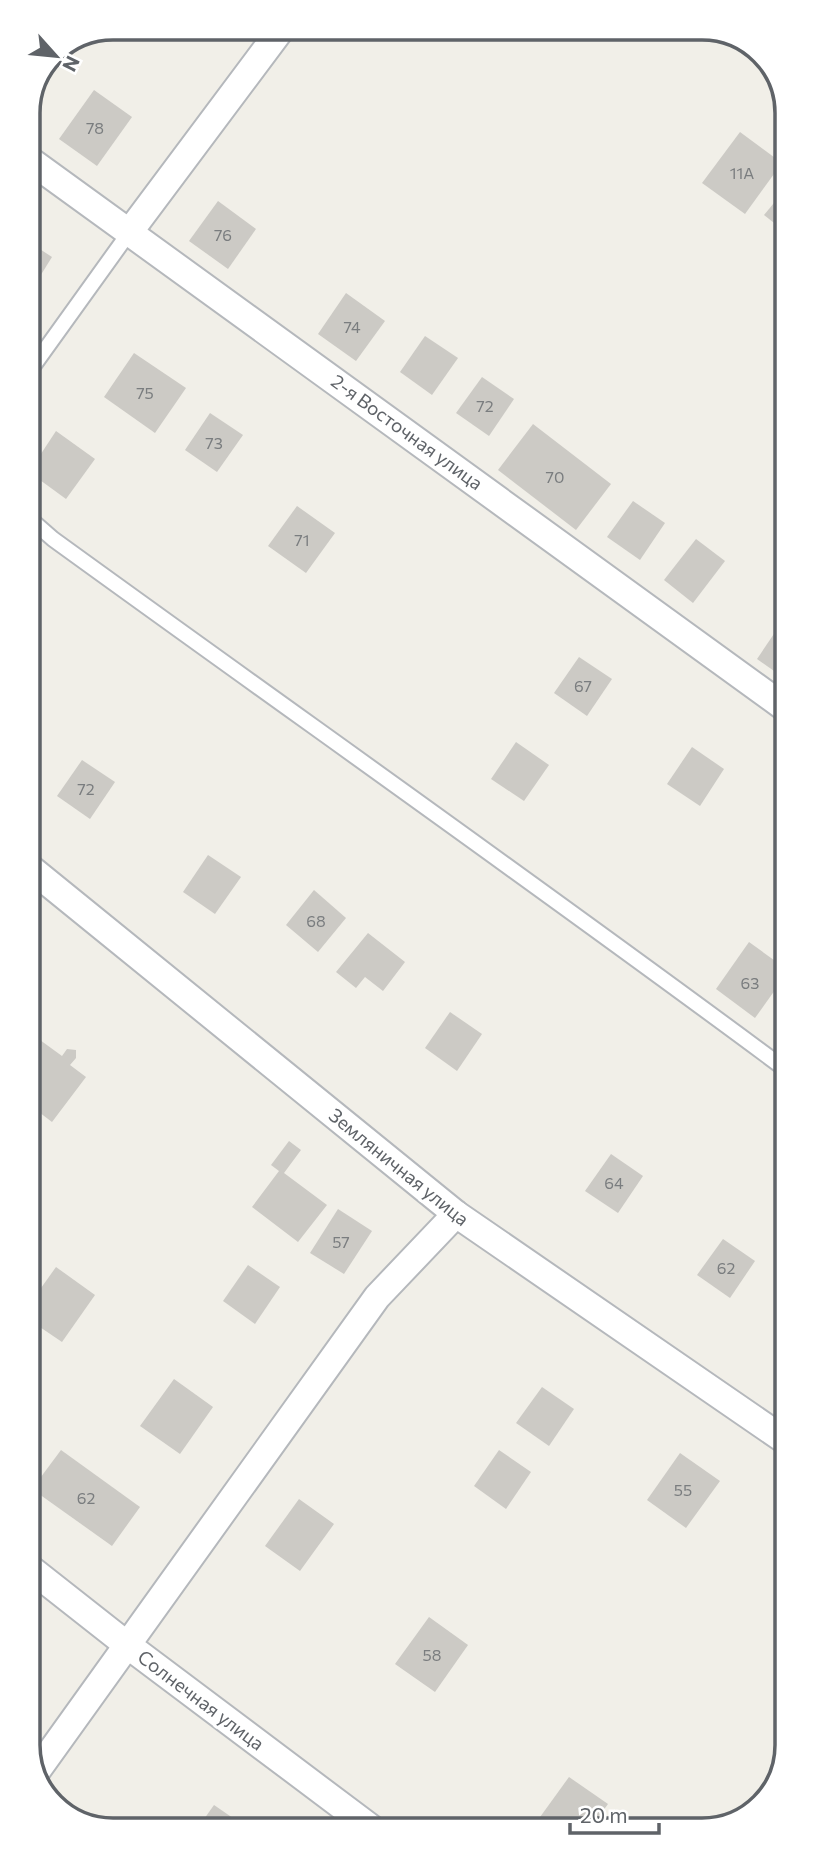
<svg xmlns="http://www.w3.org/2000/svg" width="815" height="1858" font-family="Commissioner,sans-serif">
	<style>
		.building { fill: #cccac5 }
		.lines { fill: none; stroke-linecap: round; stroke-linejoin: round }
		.service-casing { stroke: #b5b8bc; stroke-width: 18 }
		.minor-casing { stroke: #b5b8bc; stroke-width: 30 }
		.service { stroke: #fff; stroke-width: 14 }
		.minor { stroke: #fff; stroke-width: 26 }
		.labels { text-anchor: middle; stroke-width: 6; stroke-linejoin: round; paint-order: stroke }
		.number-label { font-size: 16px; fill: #7a7d7f }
		.street-label { font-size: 19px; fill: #5f6368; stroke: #fff }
		.rim { fill: none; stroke: #5f6368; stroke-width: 3.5 }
	</style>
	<rect width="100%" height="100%" fill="#f1efe8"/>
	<g class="building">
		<polygon points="94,90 132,117 97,166 59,139"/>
		<polygon points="740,132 782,163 745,214 702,183"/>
		<polygon points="783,192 783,230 764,215"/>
		<polygon points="218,201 256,229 228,269 189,241"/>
		<polygon points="29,242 52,257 29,294"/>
		<polygon points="346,293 385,321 356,361 318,334"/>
		<polygon points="425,336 458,358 432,395 400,372"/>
		<polygon points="134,353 186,388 155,433 104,397"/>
		<polygon points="482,377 514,399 489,436 456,413"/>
		<polygon points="210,413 243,435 217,472 185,450"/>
		<polygon points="533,424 611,484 576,530 498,470"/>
		<polygon points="56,431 95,459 66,499 29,472"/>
		<polygon points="633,501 665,523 640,560 607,537"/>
		<polygon points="297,506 335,533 306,573 268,546"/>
		<polygon points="696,539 725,561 693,603 664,580"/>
		<polygon points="784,619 784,678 757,659"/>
		<polygon points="579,657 612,679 587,716 554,693"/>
		<polygon points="516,742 549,765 524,801 491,779"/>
		<polygon points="692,747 724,769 700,806 667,784"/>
		<polygon points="82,760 115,782 90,819 57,796"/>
		<polygon points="208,855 241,877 215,914 183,892"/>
		<polygon points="314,890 346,918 318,952 286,925"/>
		<polygon points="368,933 405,962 383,991 365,977 356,988 336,972"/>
		<polygon points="749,942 785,968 785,976 755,1018 716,989"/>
		<polygon points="450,1012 482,1034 457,1071 425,1048"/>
		<polygon points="40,1040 62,1056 67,1049 76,1050 76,1058 70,1065 86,1077 52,1122 31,1106 31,1053"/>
		<polygon points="289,1141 301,1150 284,1173 327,1205 298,1242 252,1207 279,1171 271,1165"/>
		<polygon points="611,1154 643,1176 618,1213 585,1191"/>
		<polygon points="338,1209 372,1231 344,1274 310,1253"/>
		<polygon points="723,1239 755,1261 730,1298 697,1275"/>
		<polygon points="248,1265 280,1287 255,1324 223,1301"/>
		<polygon points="56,1267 95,1295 62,1342 31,1321 31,1302"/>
		<polygon points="174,1379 213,1407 180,1454 140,1426"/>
		<polygon points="542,1387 574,1409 549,1446 516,1423"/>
		<polygon points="61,1450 140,1507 112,1546 32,1489"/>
		<polygon points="499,1450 531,1472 506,1509 474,1486"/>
		<polygon points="680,1453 720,1481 686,1528 647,1500"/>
		<polygon points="299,1499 334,1524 300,1571 265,1546"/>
		<polygon points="429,1617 468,1645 435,1692 395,1664"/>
		<polygon points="569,1777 608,1804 592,1826 539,1827 535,1824"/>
		<polygon points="214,1805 246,1827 245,1829 197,1829"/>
	</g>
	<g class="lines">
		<defs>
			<g id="service">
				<polyline points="29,372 131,230"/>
				<path d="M29,518L53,539C297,716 543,889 785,1069"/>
			</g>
			<g id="minor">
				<polyline points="28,159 784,707"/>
				<polyline points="131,230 282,28"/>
				<polyline points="30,868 456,1214 786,1441"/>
				<polyline points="32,1570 126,1644 371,1828"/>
				<polyline points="34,1775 377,1297 456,1214"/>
			</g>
		</defs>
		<use href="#service" class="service-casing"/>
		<use href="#minor" class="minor-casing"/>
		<use href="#service" class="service"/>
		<use href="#minor" class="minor"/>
	</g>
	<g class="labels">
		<g class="number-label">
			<text x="95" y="134">78</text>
			<text x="742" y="179">11А</text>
			<text x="223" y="241">76</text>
			<text x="352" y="333">74</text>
			<text x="145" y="399">75</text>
			<text x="485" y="412">72</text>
			<text x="214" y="449">73</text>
			<text x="555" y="483">70</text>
			<text x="302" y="546">71</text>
			<text x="583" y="692">67</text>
			<text x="86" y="795">72</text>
			<text x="316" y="927">68</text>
			<text x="750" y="989">63</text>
			<text x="614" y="1189">64</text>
			<text x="341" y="1248">57</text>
			<text x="726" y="1274">62</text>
			<text x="683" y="1496">55</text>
			<text x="86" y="1504">62</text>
			<text x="432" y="1661">58</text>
		</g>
		<g class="street-label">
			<text transform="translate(407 432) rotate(36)" y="7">2-я Восточная улица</text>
			<text transform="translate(399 1167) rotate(39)" y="7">Земляничная улица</text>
			<text transform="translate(201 1700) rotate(37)" y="7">Солнечная улица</text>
		</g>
	</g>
	<path d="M0 0H815V1858H0ZM113 40H702A73 73 0 0 1 775 113V1745A73 73 0 0 1 702 1818H113A73 73 0 0 1 40 1745V113A73 73 0 0 1 113 40Z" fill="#fff" fill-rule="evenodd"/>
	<path class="rim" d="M113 40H702A73 73 0 0 1 775 113V1745A73 73 0 0 1 702 1818H113A73 73 0 0 1 40 1745V113A73 73 0 0 1 113 40Z"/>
	<g transform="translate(56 56) rotate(117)" stroke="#ffffff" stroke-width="5" paint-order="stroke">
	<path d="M0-5L12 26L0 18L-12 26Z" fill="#5f6368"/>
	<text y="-10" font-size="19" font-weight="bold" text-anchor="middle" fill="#5f6368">N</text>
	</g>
	<path d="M570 1823v10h89v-10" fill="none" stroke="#5f6368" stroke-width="3.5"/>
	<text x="580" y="1823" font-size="21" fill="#5f6368" stroke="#ffffff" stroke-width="5" paint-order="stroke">20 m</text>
</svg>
